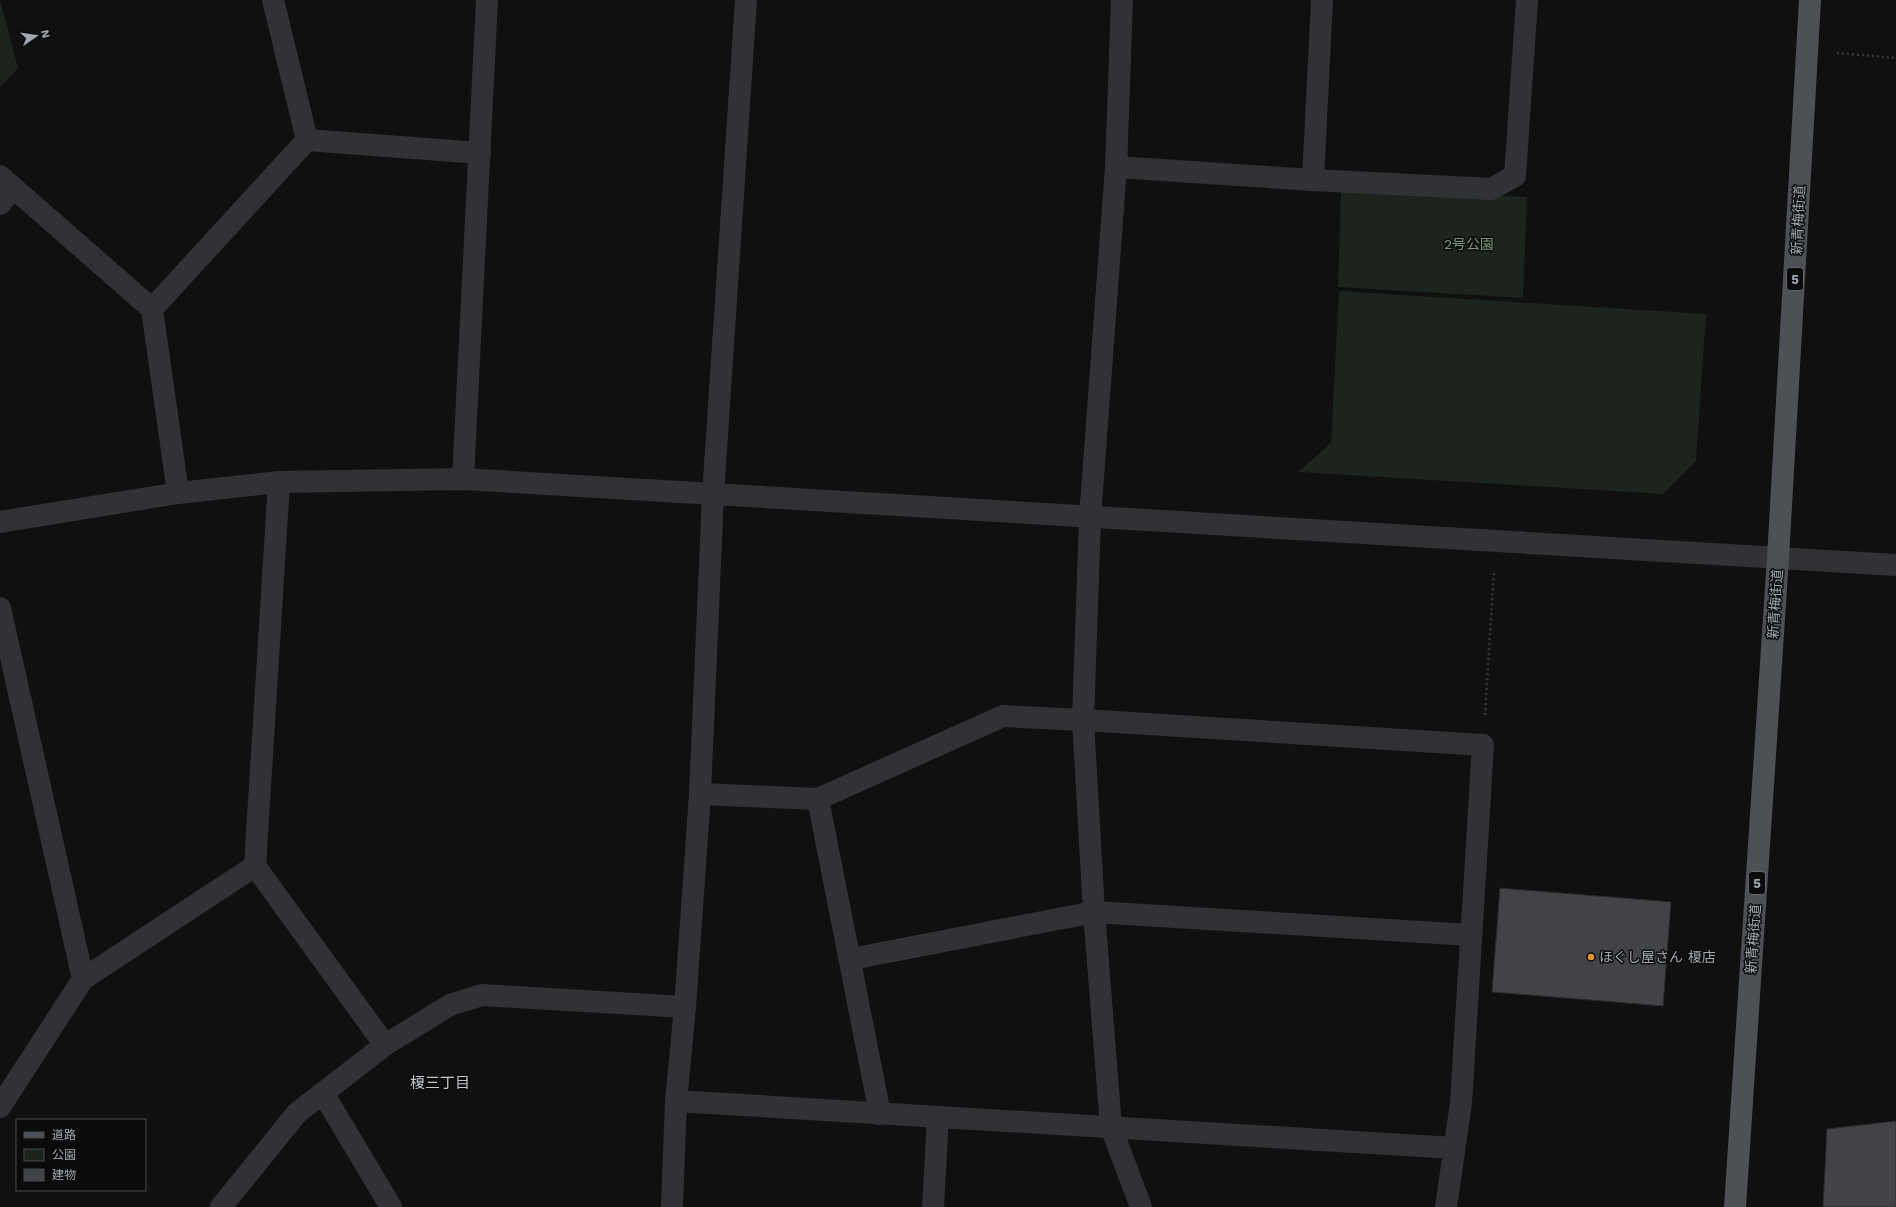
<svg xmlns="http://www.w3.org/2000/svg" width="1896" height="1207" font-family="'Work Sans','Noto Sans JP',sans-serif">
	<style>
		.green { fill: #1d231d }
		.building { fill: #414347; stroke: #2a2a2d }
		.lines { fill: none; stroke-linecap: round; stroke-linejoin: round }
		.path { stroke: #37393d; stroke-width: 2.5; stroke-dasharray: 2 3; stroke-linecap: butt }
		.minor { stroke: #313236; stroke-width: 22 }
		.major { stroke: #4d5054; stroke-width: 22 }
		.poi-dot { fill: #e29537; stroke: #0b0b0c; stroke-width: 1.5 }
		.labels { text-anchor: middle; stroke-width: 3; stroke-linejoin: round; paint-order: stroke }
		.shield { fill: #0b0b0c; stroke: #757980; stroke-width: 1 }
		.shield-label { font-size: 13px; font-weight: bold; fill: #a2a8b1 }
		.street-label { font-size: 14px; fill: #a2a8b1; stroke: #0b0b0c }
		.park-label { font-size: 14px; fill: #7c9a7a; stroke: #0b0b0c }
		.poi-label { font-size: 14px; fill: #a2a8b1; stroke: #0b0b0c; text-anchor: start }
		.neighbourhood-label { font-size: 15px; fill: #c3c7cd; stroke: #0b0b0c }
	</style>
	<rect width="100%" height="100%" fill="#101011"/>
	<g class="green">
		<polygon points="0,0 18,68 0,87"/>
		<polygon points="1341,188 1527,197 1523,298 1338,287"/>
		<polygon points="1339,291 1706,314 1696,461 1663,494 1298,472 1331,443"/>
	</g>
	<g class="building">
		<polygon points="1500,888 1671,902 1663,1006 1492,992"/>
		<polygon points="1896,1121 1896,1207 1823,1207 1827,1129"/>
	</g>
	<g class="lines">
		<g class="path">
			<polyline points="1837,53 1896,58"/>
			<polyline points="1485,715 1494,570"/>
		</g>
		<g class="minor">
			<polyline points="1122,0 1116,167 1090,518 1083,720 1094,912 1111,1127 1141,1207"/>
			<polyline points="307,140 480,153"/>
			<polyline points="1116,167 1313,180 1491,189 1515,176 1527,0"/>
			<polyline points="0,176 152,309 178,493"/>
			<polyline points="1313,180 1322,0"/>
			<polyline points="0,204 13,189"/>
			<polyline points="152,309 307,140 273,0"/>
			<polyline points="463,479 487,0"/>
			<polyline points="0,522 178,493 279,482 463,479 1896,565"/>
			<polyline points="0,608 83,979"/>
			<polyline points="700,794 818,799 1003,716 1083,720 1483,745 1461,1103 1446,1207"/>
			<polyline points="818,799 880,1114"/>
			<polyline points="255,866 279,482"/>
			<polyline points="851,959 1094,912 1471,935"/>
			<polyline points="323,1093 391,1207"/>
			<polyline points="676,1101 1454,1148"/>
			<polyline points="0,1107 83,979 255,866 385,1045"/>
			<polyline points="221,1207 297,1113 385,1045 450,1005 482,995 685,1007"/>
			<polyline points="672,1207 676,1101 685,1007 700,794 713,495 746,0"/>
			<polyline points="933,1207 938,1117"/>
		</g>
		<polyline class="major" points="1735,1207 1778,558 1810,0"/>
	</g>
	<circle class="poi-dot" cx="1591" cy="957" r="4"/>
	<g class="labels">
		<g class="shield">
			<rect x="1787" y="268" width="16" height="22" rx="3"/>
			<rect x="1749" y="872" width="16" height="22" rx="3"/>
		</g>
		<g class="shield-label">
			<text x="1795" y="284">5</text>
			<text x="1757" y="888">5</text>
		</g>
		<g class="street-label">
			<text transform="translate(1798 220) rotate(-87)" y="5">新青梅街道</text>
			<text transform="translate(1775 604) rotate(-86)" y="5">新青梅街道</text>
			<text transform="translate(1753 939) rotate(-86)" y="5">新青梅街道</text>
		</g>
		<g class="park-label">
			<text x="1469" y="249">2号公園</text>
		</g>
		<g class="poi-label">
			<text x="1599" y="962">ほぐし屋さん 榎店</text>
		</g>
		<g class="neighbourhood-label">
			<text x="440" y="1088">榎三丁目</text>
		</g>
	</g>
	<rect x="16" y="1119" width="130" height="72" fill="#0b0b0c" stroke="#474a4e"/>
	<rect x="24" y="1132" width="20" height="6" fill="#4d5054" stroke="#474a4e"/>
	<text x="52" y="1139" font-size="12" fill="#a2a8b1">道路</text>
	<rect x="24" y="1149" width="20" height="12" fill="#1d231d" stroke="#474a4e"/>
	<text x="52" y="1159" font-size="12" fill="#a2a8b1">公園</text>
	<rect x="24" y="1169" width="20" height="12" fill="#414347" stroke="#474a4e"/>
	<text x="52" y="1179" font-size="12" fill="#a2a8b1">建物</text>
	<g transform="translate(36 36) rotate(77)" stroke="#0b0b0c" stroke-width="3" paint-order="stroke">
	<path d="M0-3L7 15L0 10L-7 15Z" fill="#a2a8b1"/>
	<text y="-6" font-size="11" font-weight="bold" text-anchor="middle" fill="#a2a8b1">N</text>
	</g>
</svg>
